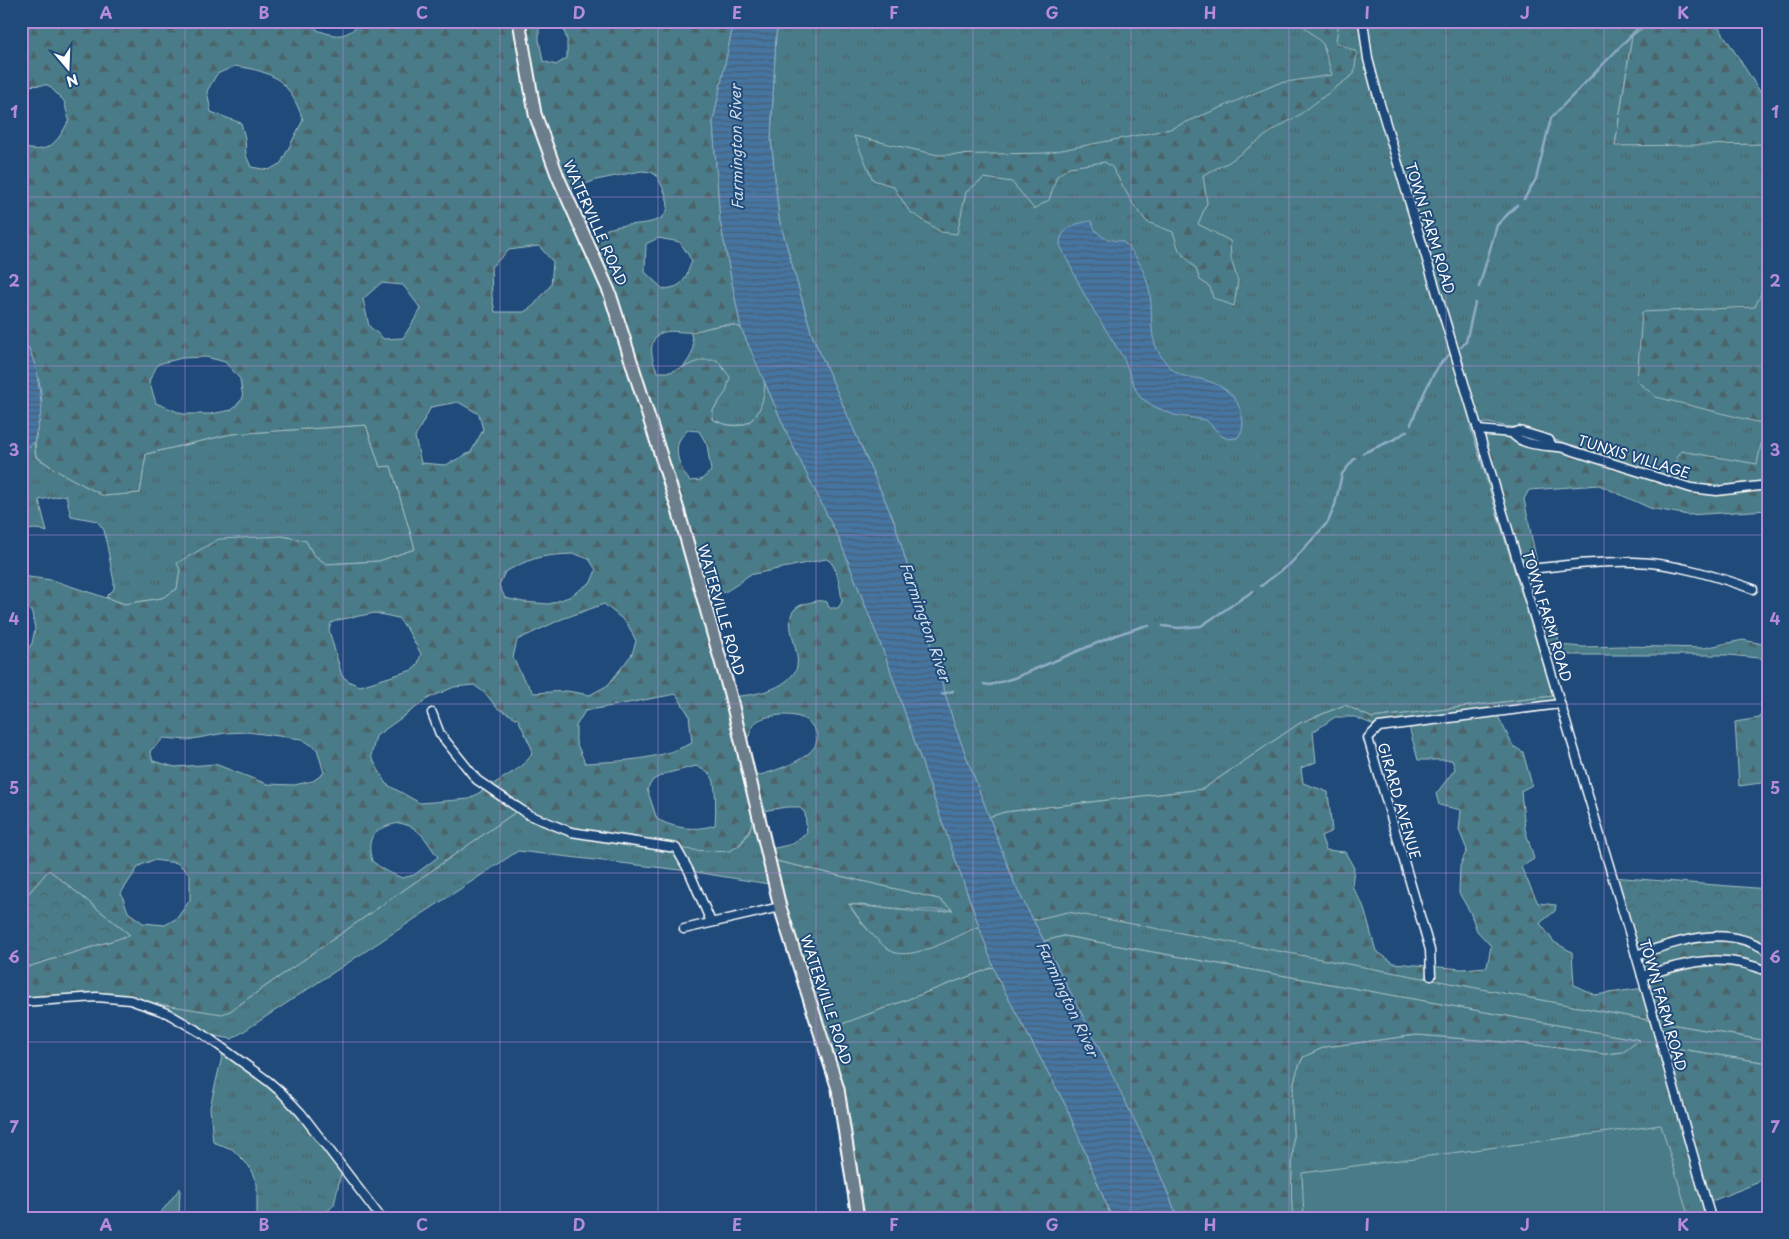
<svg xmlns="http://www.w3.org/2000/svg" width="1789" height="1239" font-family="'Playpen Sans',sans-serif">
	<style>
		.grass { fill: url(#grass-tufts); stroke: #a4bec4 }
		.forest { fill: url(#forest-firs); stroke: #a4bec4; fill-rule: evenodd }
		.park { fill: url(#park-crowns); stroke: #a4bec4 }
		.garden { fill: #4a7c88; stroke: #a4bec4 }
		.water { fill: url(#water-rules); stroke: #8facc7 }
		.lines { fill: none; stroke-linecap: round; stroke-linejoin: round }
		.stream { stroke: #8facc7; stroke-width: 2.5 }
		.minor-casing { stroke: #fff; stroke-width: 11 }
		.highway-casing { stroke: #fff; stroke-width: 15 }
		.minor { stroke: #1f4a7a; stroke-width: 8 }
		.highway { stroke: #6c7d8b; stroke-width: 11 }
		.grid { fill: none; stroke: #b68bdc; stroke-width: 1; stroke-opacity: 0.55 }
		.labels { text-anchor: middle; stroke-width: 4; stroke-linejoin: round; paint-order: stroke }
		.street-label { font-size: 14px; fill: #fff; stroke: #1f4a7a }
		.water-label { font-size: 15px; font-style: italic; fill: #d0dce8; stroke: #1f4a7a }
		.neatline { fill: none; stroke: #b68bdc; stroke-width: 2 }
		.grid-label { font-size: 16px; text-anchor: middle; font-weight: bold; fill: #b68bdc }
	</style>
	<defs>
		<pattern id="grass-tufts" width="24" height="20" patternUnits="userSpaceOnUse" patternTransform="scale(1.25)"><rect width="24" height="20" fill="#4a7c88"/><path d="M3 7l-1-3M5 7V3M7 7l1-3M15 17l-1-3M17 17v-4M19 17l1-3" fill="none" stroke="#4b646a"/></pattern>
		<pattern id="forest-firs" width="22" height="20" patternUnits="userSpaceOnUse" patternTransform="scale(1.25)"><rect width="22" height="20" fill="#4a7c88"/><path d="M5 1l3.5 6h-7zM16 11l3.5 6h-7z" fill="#4b646a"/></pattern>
		<pattern id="park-crowns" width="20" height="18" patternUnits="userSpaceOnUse" patternTransform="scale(1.25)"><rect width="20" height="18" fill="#4a7c88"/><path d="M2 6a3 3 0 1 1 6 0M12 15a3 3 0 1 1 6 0" fill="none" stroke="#4b646a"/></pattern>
		<pattern id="water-rules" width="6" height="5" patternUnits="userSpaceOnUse" patternTransform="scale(1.25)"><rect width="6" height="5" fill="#4475a1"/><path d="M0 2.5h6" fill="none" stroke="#485e72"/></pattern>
	</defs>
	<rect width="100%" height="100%" fill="#1f4a7a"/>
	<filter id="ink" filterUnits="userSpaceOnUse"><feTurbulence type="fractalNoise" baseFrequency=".02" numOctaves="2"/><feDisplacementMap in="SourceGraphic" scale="10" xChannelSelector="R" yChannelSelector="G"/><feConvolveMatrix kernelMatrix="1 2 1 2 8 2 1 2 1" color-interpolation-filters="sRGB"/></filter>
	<g filter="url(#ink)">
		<g class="grass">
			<polygon points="781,21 1652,21 1632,36 1615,145 1768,144 1768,480 1691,484 1518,428 1487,423 1470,426 1553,696 1372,718 1345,705 1300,723 1203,789 1005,812 989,817 954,724 894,521 812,335 779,219 771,139 776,33"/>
			<path d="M721,325H735L741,328C748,346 759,363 764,381C766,387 764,395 763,400C756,428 734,430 712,419L713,410L719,402L682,368C693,356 696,347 690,332Z"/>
			<path d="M366,425L380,467L391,466L415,549L379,561L326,564L313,554L306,541L282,536L180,570L177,589L162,598L125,604L106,597L114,589V582L104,530L97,521L71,516L66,495L39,500L47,532C37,528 31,528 21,533V453L34,442L36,457L58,471L104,496L140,493L146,454L231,434Z"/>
			<path d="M756,807L768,859L939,899L953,910H913L849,904C859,923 877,941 895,953L941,943L979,926L994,967L837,1026L830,1027L823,1024L775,885L689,871L518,851L232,1039L203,1034L167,1013L130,1000L230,1011L520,809L740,845L749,833Z"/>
			<path d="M1068,911L1654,1021L1768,1041V1063L1662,1046L1711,1218H1293C1290,1194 1292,1171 1293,1148C1294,1111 1286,1092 1303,1057L1325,1047L1417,1035L1529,1044L1605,1054L1623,1052L1639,1040L1064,936L1044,941L1033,920Z"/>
			<polygon points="224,1048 282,1093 342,1169 334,1205 320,1218 255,1218 257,1214 257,1184 249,1166 232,1149 213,1142 210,1107"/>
			<polygon points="180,1188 179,1218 155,1218 158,1216"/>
		</g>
		<g class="forest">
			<path d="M25,21H313L317,30C339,38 345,38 363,21H541L539,23V40L543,61L556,65L567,58V40L561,21H734L713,122L720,221L741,328C726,320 707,329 692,332C683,333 674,330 664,332C646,337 651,360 658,372H670L702,360H717L730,377L726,392L713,410L712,419C747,437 763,417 765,383L790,440L840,541L889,666L938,810L979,926C958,936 919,958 896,953C881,949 857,917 849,904C876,907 927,916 953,910L939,899L768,859L766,850L793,844L807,833L805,813L799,807H786L757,812L756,809C752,825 747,841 732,850C719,857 594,837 573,833C556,829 536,816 520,809L230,1011L222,1014L114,997L21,1002V969L130,935L49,870L21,902V660L32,643L35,629L32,613L21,599V576L52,580L125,604L162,598L177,589L180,570L177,563L219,539L282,536L306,541L313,554L326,564L379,561L415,549L391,466L380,467L366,425L231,434L146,454L140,493L104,496L57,471L36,456C33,436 39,429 41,410C44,393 35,364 29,348L21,345V216L24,212L21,206V147C49,155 57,143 69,120L64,101L48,85L21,86V24ZM235,66C276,72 289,81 303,120L281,163L269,170L251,167L246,155L245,138L241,123L211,112L207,91L217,74ZM641,171L651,172L657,176C661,185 672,202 666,213C659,226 629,223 615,227C605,229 595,234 586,238L565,192L596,180ZM658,238L680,242L692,261C684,280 685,287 663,289L645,272L646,244ZM539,246L553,262L551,285L533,306L524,312H495L492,297L491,267L509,250ZM381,283L403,285L421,309L403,338L384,339L369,326L363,299ZM206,357L225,362L240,379L243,398L232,410L210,414H183L156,403L149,381L158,364L182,358ZM458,402L479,414L483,430L471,452L446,465L421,463L415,437L431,407ZM688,430L699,431L707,445L711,471L701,480L690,481C681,471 673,452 680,439C682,436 685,433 688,430ZM575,554L589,559L596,570L591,582L569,597L549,604L523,602L505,598L499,585L505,572C533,557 543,555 575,554ZM826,559C837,562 841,591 842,602L838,608H829L827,602C819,599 813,602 804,604C772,613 808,656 794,673C780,692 752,695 730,697L703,596C714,595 724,594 733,587C739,584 743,579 749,575ZM604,604L627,623L636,641L632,654L608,685L590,695L567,691L534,693L523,678L513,658L517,640L562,619ZM375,613L398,618L407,629L421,654L417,666L412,670L360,686L350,682L342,676L329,630L331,623L338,620ZM474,685L486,694L497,708L518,719L532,749L531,756L521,767L469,799L420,803L386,784L371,756L376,736L429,698L454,687ZM676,694L689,715L692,743C657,760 623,761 585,763L576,742V726L585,711ZM781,715C794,715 805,716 813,727C834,756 768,773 749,778L741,744L749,737C752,718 764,717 781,715ZM247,732L302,739L317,749L324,773L313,781L294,785L267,784L215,764L175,767L153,761L150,751L164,738L187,740L225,733ZM696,766C702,769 710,773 713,779C716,787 716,815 715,825C695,831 676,829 657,819L647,789L653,780L664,774ZM399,823C421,827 425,840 438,857L414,875L402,878L384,870L372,861C365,836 375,828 399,823ZM153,860L177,863L190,874V900L177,918L165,925L143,923L128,912L121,893L139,866Z"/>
			<polygon points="1298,21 1339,21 1336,42 1357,52 1354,74 1299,115 1272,131 1229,162 1203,175 1207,203 1198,224 1230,241 1231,259 1238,281 1234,306 1213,298 1210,287 1200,280 1196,269 1179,250 1173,232 1147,222 1133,204 1112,167 1105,162 1069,167 1057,176 1049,200 1034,209 1012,182 984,178 966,192 957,234 941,232 909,211 893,186 873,180 854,136 938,155 1046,153 1170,129 1279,83 1332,75 1323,44"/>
			<polygon points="1652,21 1715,21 1768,104 1768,144 1615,146 1632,36"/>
			<polygon points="1764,286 1768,286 1768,480 1716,488 1691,484 1675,479 1677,458 1681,451 1757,464 1765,424 1656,397 1637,381 1642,312 1755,307"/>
			<polygon points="1478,430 1512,433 1516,439 1552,446 1691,488 1717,491 1768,485 1768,510 1688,515 1650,508 1599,485 1529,490 1524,499 1538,568 1520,570"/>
			<polygon points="1536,627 1557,627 1559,645 1583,647 1623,646 1704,648 1743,640 1768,645 1768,659 1728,655 1545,655"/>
			<path d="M1553,696L1560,704L1496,712L1513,746L1523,752L1532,785L1521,791L1525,829L1534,859L1521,867L1538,903L1556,905L1555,911L1540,923L1554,942L1572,952L1574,985L1595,995L1644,988L1636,955L1715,936L1768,950V1041L1654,1021L1068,912L1033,920L1015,885L989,817L1005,812L1203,789L1300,723L1345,705L1372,718ZM1335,717H1355L1379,727L1408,723L1418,760H1452L1455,769L1436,794L1439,805L1461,810L1459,830L1467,850L1460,866L1459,893L1470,912L1477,931L1491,946L1487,967L1462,969L1394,963L1376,951L1363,905L1352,886L1354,868L1345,852L1326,850L1321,836L1332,831L1328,792L1303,783L1301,768L1316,762L1313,732Z"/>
			<polygon points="1768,697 1768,782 1739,786 1735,722 1759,718"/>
			<path d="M1064,936L1640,1040L1623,1052L1605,1054L1529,1044L1417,1035L1325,1047L1303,1057C1286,1092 1294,1111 1293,1148C1292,1171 1290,1194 1293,1218H1178L1154,1160L1044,941Z"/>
			<polygon points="994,967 997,977 1066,1106 1112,1218 858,1218 823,1024 829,1027 837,1026"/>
			<polygon points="1661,1046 1768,1063 1768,1173 1757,1183 1707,1203"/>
		</g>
		<g class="park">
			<polygon points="49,870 130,935 21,969 21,902"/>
			<polygon points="1612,877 1768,889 1768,950 1715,936 1636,955"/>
		</g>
		<polygon class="garden" points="1661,1125 1689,1218 1304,1218 1302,1173"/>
		<g class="water">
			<polygon points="734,21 781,21 776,33 771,139 779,219 812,335 894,521 954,724 1015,885 1088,1026 1154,1160 1178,1218 1112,1218 1066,1106 997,977 938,810 889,666 840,541 790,440 741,328 720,221 713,122"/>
			<path d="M1091,221C1095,231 1100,238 1112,240C1115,241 1120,240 1123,242C1128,245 1132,252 1135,256C1143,268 1148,281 1150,295C1154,322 1146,340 1167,364C1182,381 1190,375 1208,381C1226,387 1239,398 1242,417C1244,426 1243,431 1237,438L1228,439L1222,436L1206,420L1174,415L1155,407L1141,398L1136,390L1124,359L1086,298L1060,245C1060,228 1076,223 1091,221Z"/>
			<polygon points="21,345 29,348 36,368 42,408 34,442 21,453"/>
		</g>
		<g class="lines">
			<g class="stream">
				<polyline points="1524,199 1536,179 1551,118 1645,21"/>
				<polyline points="1479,287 1497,225 1517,205"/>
				<polyline points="1461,347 1466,342 1475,303"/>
				<path d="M1411,424C1418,407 1434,365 1449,355"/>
				<polyline points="1363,453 1395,439 1407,431"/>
				<polyline points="1261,586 1291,563 1328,522 1335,505 1342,474 1355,458"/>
				<polyline points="1163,626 1179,628 1201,626 1253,591"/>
				<polyline points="984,684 990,685 1014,678 1116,635 1144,626 1149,626"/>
				<polyline points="942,694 953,691"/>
			</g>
			<defs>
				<g id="minor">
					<polyline points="1363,21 1368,59 1380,104 1636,955 1711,1218"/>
					<polyline points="1478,430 1512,433 1519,431 1549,440 1552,446"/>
					<path d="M1512,433C1522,447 1549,445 1564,448L1691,488L1717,491L1768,485"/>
					<path d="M1520,570C1558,566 1596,561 1634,562C1675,563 1715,576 1753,589"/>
					<polyline points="432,713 440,734 477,780 529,815 571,832 676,848 689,871 711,922"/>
					<polyline points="684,929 780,907"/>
					<path d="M1636,955C1681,941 1724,923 1768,951"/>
					<polyline points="1431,976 1430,950 1368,738 1379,727 1560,704"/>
					<path d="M1642,976C1685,963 1724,951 1768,972"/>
					<polyline points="21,1002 97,997 130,1000 167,1013 203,1034 268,1081 282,1093 301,1113 381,1218"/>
				</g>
				<polyline id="highway" points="519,21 535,114 558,177 609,291 679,513 730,694 780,907 838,1089 858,1218"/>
			</defs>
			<use href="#minor" class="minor-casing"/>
			<use href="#highway" class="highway-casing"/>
			<use href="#minor" class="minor"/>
			<use href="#highway" class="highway"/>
		</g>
	</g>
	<path class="grid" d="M185,21V1218M343,21V1218M500,21V1218M658,21V1218M816,21V1218M973,21V1218M1131,21V1218M1289,21V1218M1446,21V1218M1604,21V1218M21,197H1768M21,366H1768M21,535H1768M21,704H1768M21,873H1768M21,1042H1768"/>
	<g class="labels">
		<g class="street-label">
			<text transform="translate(595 223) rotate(66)" y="5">WATERVILLE ROAD</text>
			<text transform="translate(1430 228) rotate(73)" y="5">TOWN FARM ROAD</text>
			<text transform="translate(1634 457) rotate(17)" y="5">TUNXIS VILLAGE</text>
			<text transform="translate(721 610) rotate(74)" y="5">WATERVILLE ROAD</text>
			<text transform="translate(1547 616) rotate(73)" y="5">TOWN FARM ROAD</text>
			<text transform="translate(1399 801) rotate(74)" y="5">GIRARD AVENUE</text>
			<text transform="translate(826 1000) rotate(72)" y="5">WATERVILLE ROAD</text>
			<text transform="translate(1663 1005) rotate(74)" y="5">TOWN FARM ROAD</text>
		</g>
		<g class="water-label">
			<text transform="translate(737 147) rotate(-91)" y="5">Farmington River</text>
			<text transform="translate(925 622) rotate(71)" y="5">Farmington River</text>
			<text transform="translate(1067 999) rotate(65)" y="5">Farmington River</text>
		</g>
	</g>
	<rect width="1789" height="1239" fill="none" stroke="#1f4a7a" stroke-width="55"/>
	<g transform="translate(68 68) rotate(161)" stroke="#1f4a7a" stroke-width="4" paint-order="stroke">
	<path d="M0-4L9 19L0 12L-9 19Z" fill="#ffffff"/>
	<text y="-8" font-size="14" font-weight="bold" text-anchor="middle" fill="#ffffff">N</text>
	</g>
	<rect x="28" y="28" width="1734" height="1184" class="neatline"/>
	<g class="grid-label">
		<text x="106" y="19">A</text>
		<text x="264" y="19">B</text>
		<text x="422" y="19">C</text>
		<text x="579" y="19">D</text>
		<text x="737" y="19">E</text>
		<text x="894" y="19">F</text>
		<text x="1052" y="19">G</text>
		<text x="1210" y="19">H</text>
		<text x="1367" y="19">I</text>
		<text x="1525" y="19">J</text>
		<text x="1683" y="19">K</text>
		<text x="14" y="118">1</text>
		<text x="1775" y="118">1</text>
		<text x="14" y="287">2</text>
		<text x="1775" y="287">2</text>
		<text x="14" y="456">3</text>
		<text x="1775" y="456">3</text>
		<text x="14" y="625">4</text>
		<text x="1775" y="625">4</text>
		<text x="14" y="794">5</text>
		<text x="1775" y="794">5</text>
		<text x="14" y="963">6</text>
		<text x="1775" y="963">6</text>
		<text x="14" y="1133">7</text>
		<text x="1775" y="1133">7</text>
		<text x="106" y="1231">A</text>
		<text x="264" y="1231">B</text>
		<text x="422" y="1231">C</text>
		<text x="579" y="1231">D</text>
		<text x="737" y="1231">E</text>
		<text x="894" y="1231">F</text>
		<text x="1052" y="1231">G</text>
		<text x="1210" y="1231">H</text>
		<text x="1367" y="1231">I</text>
		<text x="1525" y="1231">J</text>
		<text x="1683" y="1231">K</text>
	</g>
</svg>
